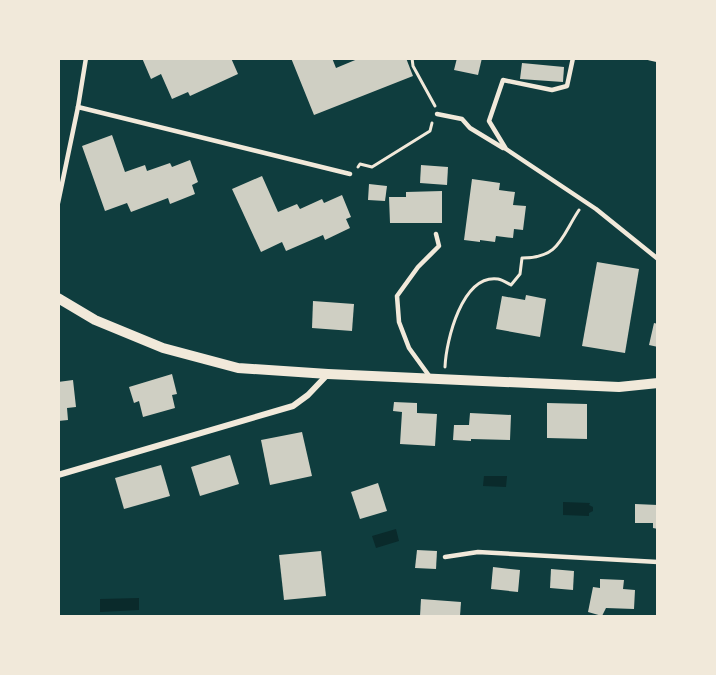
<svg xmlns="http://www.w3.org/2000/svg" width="716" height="675" font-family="Roboto,sans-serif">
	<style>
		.water { fill: #0a2a2b }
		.building { fill: #cfcfc3 }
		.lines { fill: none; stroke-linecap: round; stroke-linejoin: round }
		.path { stroke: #f1e9da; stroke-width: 3 }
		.service { stroke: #f1e9da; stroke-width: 4.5 }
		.minor { stroke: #f1e9da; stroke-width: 6 }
		.tertiary { stroke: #f1e9da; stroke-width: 10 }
	</style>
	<rect width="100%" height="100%" fill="#0f3d3e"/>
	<g class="water">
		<polygon points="484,476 507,476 506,487 483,486"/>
		<polygon points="563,502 590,503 589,505 593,507 593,511 589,513 589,516 563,515"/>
		<polygon points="396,529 399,541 376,548 372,536"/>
		<polygon points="139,598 139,610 100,612 100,599"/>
	</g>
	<g class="building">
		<polygon points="142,58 231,58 238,74 190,96 188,92 172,99 161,74 151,79"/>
		<polygon points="291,58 332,58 336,68 360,58 406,58 413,76 314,115"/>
		<polygon points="457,58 482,58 478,75 454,70"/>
		<polygon points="522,63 564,67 563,82 520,79"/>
		<polygon points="112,135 125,172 145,165 147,171 170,163 172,167 190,160 198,182 192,185 195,194 170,204 168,198 131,212 127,203 105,211 82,146"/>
		<polygon points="421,165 448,167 447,185 420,183"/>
		<polygon points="262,176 278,212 297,204 300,209 322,199 324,203 342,195 351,217 346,219 350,228 325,240 323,235 286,251 282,242 261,252 232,189"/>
		<polygon points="472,179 500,183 499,190 515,192 513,205 526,206 523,230 514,229 513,238 496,236 495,242 480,240 480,242 464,240"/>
		<polygon points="369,184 387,186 385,201 368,200"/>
		<polygon points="442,191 442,223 390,223 389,197 406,197 406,192"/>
		<polygon points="597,262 639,269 625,353 582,346"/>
		<polygon points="526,295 546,299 540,337 496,329 502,296 525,300"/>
		<polygon points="313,301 354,304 352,331 312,328"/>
		<polygon points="654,323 658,324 658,347 649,345"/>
		<polygon points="172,374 177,394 172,395 175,408 143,417 139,401 134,403 129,387"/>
		<polygon points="73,380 76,407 67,408 68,420 58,421 58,382"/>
		<polygon points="394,402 417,403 417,413 437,414 435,446 400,444 402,412 393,411"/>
		<polygon points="547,403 587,404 587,439 547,438"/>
		<polygon points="470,413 511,415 510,440 471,439 471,441 453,440 454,425 469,425"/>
		<polygon points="302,432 312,476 270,485 261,440"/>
		<polygon points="230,455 239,484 200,496 191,467"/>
		<polygon points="161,465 170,496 124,509 115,478"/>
		<polygon points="378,483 387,511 360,519 351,492"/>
		<polygon points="635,504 658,505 658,529 653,528 653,523 635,523"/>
		<polygon points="417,550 437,551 436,569 415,568"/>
		<polygon points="321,551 326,596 284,600 279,555"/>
		<polygon points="493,567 520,570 518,592 491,589"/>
		<polygon points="551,569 574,571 573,590 550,588"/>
		<polygon points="600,579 624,580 623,589 635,590 634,609 606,608 602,616 588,612 593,587 600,588"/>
		<polygon points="421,599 461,602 460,616 420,616"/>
	</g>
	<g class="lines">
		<g class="path">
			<polyline points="412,58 413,66 435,106"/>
			<polyline points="358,167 360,164 372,167 430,131 432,123"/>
			<path d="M445,367C446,341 462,274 498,279C503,280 507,283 511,285L520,274L522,258C560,258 561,237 579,210"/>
		</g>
		<g class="service">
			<polyline points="573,58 567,86 552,90 503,80 489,121 506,149 596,209 658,259"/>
			<polyline points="649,58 658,60"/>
			<polyline points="78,107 350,174"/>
			<polyline points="437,114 462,119 470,128 503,148"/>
			<polyline points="58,203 78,107 86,58"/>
			<polyline points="430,377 409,348 399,322 397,296 418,267 439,246 436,234"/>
			<polyline points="445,557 478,552 658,562"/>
		</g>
		<polyline class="minor" points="58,475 293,406 308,395 328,374"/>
		<polyline class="tertiary" points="58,298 95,320 163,348 238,368 328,374 619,387 658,383"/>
	</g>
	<rect width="716" height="675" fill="none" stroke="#f1e9da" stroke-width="120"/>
</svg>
